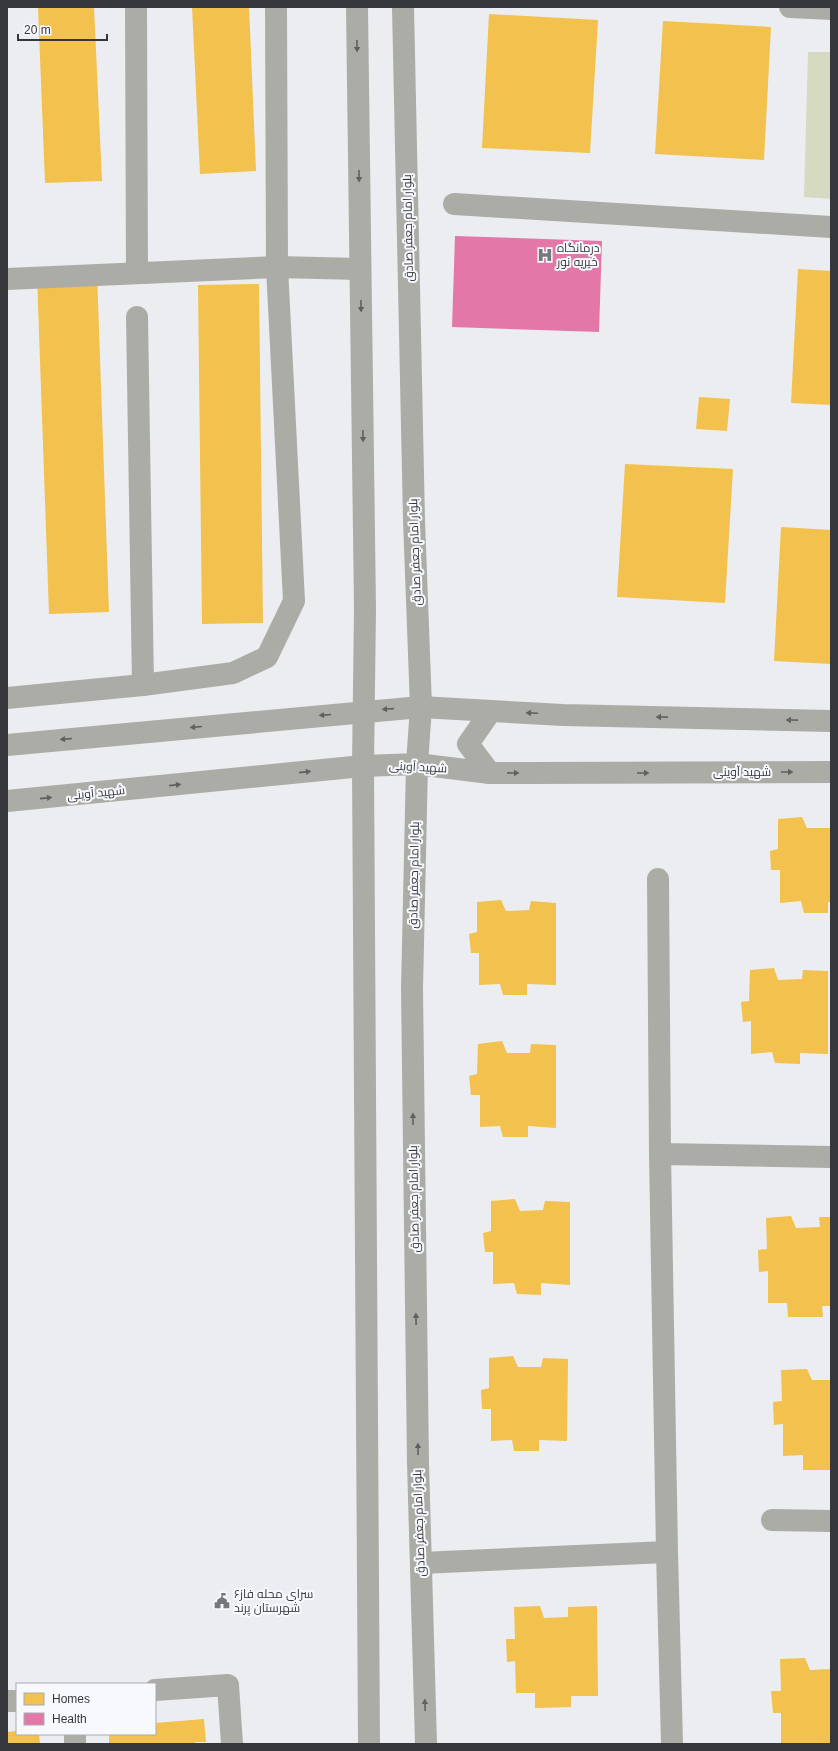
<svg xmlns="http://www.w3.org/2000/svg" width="838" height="1751" font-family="Helvetica,Cairo,sans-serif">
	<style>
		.green { fill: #d5dac0 }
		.homes { fill: #f2c14e }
		.health { fill: #e377a8 }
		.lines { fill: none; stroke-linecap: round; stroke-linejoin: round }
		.minor { stroke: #acaca6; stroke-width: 22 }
		.oneway { fill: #5f6060 }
		.labels { text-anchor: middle; stroke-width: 4; stroke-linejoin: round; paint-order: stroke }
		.street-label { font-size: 12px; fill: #36373a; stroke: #f8f9fe }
		.poi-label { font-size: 12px; fill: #36373a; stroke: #f8f9fe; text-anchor: start }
	</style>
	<rect width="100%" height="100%" fill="#ecedf1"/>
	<polygon class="green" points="808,52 831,52 831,199 804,197"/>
	<g class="homes">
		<polygon points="38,7 94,7 102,181 45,183"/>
		<polygon points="192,7 249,7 256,171 200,174"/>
		<polygon points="489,14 598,20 590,153 482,148"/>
		<polygon points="663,21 771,27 764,160 655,154"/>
		<polygon points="798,269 831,271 831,405 791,403"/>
		<polygon points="97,273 109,612 49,614 37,276"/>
		<polygon points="259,284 263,623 202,624 198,285"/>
		<polygon points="699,397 730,399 727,431 696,429"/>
		<polygon points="625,464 733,469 725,603 617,597"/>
		<polygon points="781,527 831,530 831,664 774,661"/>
		<polygon points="802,817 807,828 831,828 831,902 828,902 828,913 804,913 801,901 780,903 780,870 771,870 770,851 778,849 778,819"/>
		<polygon points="501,900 506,911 529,910 531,901 556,903 556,985 527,984 527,995 503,995 500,984 479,985 479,953 471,953 469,934 477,932 477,902"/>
		<polygon points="774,968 778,980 802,979 803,970 828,971 828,1054 800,1053 800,1064 775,1063 772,1052 751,1054 751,1021 743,1022 741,1002 749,1001 750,970"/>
		<polygon points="502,1041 507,1053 530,1053 531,1044 556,1045 556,1128 528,1126 528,1137 503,1137 500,1126 480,1127 480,1095 471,1095 469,1076 477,1074 478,1044"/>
		<polygon points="515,1199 520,1211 543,1210 545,1201 570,1202 570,1285 541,1283 541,1295 517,1294 514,1283 493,1284 493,1252 485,1252 483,1233 491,1231 491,1201"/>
		<polygon points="791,1216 796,1228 820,1227 819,1217 831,1217 831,1306 822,1306 823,1317 788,1317 787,1303 768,1303 768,1271 759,1272 758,1250 767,1249 766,1218"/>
		<polygon points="513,1356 518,1367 541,1367 543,1358 568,1359 567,1441 539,1440 539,1451 514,1451 512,1440 491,1441 491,1409 482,1409 481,1390 489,1388 489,1358"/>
		<polygon points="807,1369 812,1380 831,1380 831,1470 803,1470 803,1455 783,1456 783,1424 774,1425 773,1402 782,1401 781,1370"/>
		<polygon points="540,1606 544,1618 568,1617 568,1607 597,1606 598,1696 571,1696 571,1707 535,1708 535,1693 516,1693 515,1661 507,1662 506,1639 515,1639 514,1607"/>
		<polygon points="805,1658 810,1670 831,1669 831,1744 781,1744 781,1713 773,1713 771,1691 781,1691 780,1659"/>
		<polygon points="204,1719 206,1742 195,1742 195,1744 109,1744 109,1734 155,1734 155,1723"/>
		<polygon points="17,1731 17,1734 39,1734 40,1744 7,1744 7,1732"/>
	</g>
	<polygon class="health" points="455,236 602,241 599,332 452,327"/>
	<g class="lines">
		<g class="minor">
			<polyline points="136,7 137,273"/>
			<polyline points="357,7 365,609 363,766 369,1744"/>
			<polyline points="403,7 414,520 421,707 417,764 412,989 418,1463 426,1744"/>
			<polyline points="790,7 831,9"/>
			<polyline points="454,204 831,227"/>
			<polyline points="7,279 277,267 360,269"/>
			<polyline points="137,317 143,685"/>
			<polyline points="7,698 143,685 233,673 267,657 294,601 277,267 276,7"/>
			<polyline points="7,745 421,707 563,715 831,721"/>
			<polyline points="490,773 468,744 491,711"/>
			<polyline points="7,801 363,766 417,764 490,773 527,773 831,772"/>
			<polyline points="658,879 660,1154 667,1552"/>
			<polyline points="660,1154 831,1157"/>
			<polyline points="772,1520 831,1521"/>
			<polyline points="421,1563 667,1552 672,1744"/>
			<polyline points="155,1690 228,1685 232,1744"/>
			<polyline points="7,1701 17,1701"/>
			<polyline points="75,1734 75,1744"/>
		</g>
	</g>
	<defs><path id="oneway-solid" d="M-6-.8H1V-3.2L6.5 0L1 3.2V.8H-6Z"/></defs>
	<g class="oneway">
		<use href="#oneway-solid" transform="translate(357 46) rotate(89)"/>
		<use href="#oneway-solid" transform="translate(359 176) rotate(89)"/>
		<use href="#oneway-solid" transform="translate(361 306) rotate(89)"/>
		<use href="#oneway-solid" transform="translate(363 436) rotate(89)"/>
		<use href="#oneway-solid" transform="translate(388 709) rotate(176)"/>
		<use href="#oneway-solid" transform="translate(532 713) rotate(-177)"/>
		<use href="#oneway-solid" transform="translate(325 715) rotate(175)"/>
		<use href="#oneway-solid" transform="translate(662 717) rotate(-179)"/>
		<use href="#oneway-solid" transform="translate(792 720) rotate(-179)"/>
		<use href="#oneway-solid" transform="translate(196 727) rotate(175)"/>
		<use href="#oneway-solid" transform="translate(66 739) rotate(175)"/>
		<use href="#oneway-solid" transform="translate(305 772) rotate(-6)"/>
		<use href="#oneway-solid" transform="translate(787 772)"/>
		<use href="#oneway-solid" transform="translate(513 773) rotate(1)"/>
		<use href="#oneway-solid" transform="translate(643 773)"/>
		<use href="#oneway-solid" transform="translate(175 785) rotate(-6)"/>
		<use href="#oneway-solid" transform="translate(46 798) rotate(-6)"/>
		<use href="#oneway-solid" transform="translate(413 1119) rotate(-91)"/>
		<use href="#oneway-solid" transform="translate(416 1319) rotate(-91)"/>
		<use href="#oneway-solid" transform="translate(418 1449) rotate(-91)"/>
		<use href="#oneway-solid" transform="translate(425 1705) rotate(-92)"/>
	</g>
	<defs>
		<symbol id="hospital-bare" viewBox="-9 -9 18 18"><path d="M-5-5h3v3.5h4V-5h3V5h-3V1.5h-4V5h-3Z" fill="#76777a" stroke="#f8f9fe" stroke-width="2.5" paint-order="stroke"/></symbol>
		<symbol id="civic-bare" viewBox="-9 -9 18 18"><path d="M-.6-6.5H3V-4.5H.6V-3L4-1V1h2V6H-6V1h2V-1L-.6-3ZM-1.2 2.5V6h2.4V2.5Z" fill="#76777a" stroke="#f8f9fe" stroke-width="2.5" paint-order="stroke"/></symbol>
	</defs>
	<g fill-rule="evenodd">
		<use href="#hospital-bare" x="534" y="244" width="22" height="22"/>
		<use href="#civic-bare" x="211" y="1590" width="22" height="22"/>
	</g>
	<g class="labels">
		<g class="street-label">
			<text transform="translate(408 228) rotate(-91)" y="4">بلوار امام جعفر صادق</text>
			<text transform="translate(415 552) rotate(-92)" y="4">بلوار امام جعفر صادق</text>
			<text transform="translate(418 767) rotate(3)" y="4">شهید آوینی</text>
			<text x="742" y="776">شهید آوینی</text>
			<text transform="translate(96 793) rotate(-6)" y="4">شهید آوینی</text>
			<text transform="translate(414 875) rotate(-89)" y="4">بلوار امام جعفر صادق</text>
			<text transform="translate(414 1199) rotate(-91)" y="4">بلوار امام جعفر صادق</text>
			<text transform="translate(419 1523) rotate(-92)" y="4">بلوار امام جعفر صادق</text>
		</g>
		<g class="poi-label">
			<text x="557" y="252">درمانگاه<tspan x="557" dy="14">خیریه نور</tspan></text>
			<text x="234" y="1598">سرای محله فاز۶<tspan x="234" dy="14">شهرستان پرند</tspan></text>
		</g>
	</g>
	<rect width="838" height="1751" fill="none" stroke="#36373a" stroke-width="16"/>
	<rect x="16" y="1683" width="140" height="52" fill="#f8f9fe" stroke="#aaabb0"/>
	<rect x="24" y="1693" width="20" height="12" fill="#f2c14e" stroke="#aaabb0"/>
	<text x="52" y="1703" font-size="12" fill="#36373a">Homes</text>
	<rect x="24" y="1713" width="20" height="12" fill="#e377a8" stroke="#aaabb0"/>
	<text x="52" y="1723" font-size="12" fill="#36373a">Health</text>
	<path d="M18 34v6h89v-6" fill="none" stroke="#36373a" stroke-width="2"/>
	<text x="24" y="34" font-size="12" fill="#36373a" stroke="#f8f9fe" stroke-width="3" paint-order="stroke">20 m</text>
</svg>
